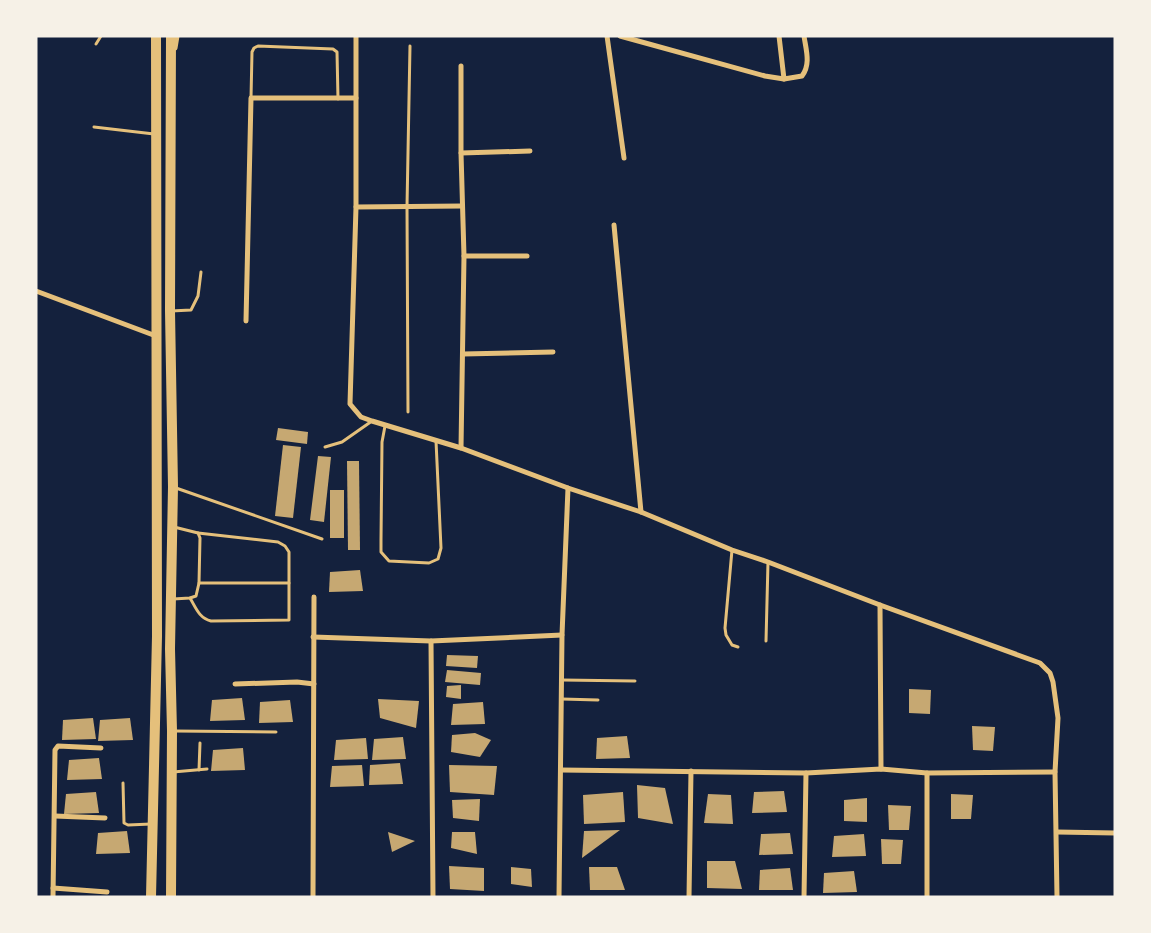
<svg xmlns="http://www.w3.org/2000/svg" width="1151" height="933" font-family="Inter,sans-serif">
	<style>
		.building { fill: #c6a872 }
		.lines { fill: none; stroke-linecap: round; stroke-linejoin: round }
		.service { stroke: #e5c07b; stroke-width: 3 }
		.minor { stroke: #e5c07b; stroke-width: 5 }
		.trunk { stroke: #e5c07b; stroke-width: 10 }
	</style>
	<rect width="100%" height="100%" fill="#14213d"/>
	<g class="building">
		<polygon points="278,428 308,432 307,444 276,440"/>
		<polygon points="283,445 301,447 293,518 275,516"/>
		<polygon points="318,456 331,457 324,522 310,520"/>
		<polygon points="347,461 359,461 360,550 348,550"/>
		<rect x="330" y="490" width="14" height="48"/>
		<polygon points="360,570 363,591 329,592 330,572"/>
		<polygon points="447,655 478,656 477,668 446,666"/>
		<polygon points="447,670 481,673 480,685 445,682"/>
		<polygon points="461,685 461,699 446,697 447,686"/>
		<polygon points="909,689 931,690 930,714 909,713"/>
		<polygon points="242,698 245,720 210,721 212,700"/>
		<polygon points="378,699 419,701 416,728 380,718"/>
		<polygon points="290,700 293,722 259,723 260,702"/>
		<polygon points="483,702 485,724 451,725 453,704"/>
		<polygon points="93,718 96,739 62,740 63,720"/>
		<polygon points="130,718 133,740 98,741 100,720"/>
		<polygon points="972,726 995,727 993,751 973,750"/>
		<polygon points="475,733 491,740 480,757 451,752 452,735"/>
		<polygon points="627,736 630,758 596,759 597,738"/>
		<polygon points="403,737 406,759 372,760 374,739"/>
		<polygon points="366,738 368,759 334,760 336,740"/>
		<polygon points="243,748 245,770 211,771 213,750"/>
		<polygon points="99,758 102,779 67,780 69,760"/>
		<polygon points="400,763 403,784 369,785 370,765"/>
		<polygon points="362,765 364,786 330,787 332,766"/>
		<polygon points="449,765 497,766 494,795 450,792"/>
		<polygon points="637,785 665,788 673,824 638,818"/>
		<polygon points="784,791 787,812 752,813 754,792"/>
		<polygon points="96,792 99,813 64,814 66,794"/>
		<polygon points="623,792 625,822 584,824 583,795"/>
		<polygon points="708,794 731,795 733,824 704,823"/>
		<polygon points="951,794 973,795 971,819 951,819"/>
		<polygon points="867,798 867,822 844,821 844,800"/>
		<polygon points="480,799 479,821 453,818 452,800"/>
		<polygon points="888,805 911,806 909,830 889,830"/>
		<polygon points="620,830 582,858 584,831"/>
		<polygon points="127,831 130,853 96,854 98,833"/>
		<polygon points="388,832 415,841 392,852"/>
		<polygon points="452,832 475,832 477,854 451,848"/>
		<polygon points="790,833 793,854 759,855 761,834"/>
		<polygon points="864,834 866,856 832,857 834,836"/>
		<polygon points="881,839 903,840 901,864 882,864"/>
		<polygon points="707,861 735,861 742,889 707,888"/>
		<polygon points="449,866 484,868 484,891 450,889"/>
		<polygon points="511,867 531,869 532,887 511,884"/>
		<polygon points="589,867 617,867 625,890 590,890"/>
		<polygon points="790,868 793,890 759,890 760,870"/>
		<polygon points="854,871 857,892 823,893 824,873"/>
	</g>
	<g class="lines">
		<g class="service">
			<polyline points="96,44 101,36"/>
			<polyline points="251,98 252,52 254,48 258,46 333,49 337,52 338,99"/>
			<polyline points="94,127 154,134"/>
			<polyline points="171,311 191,310 198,296 201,272"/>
			<polyline points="408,412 407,206 410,46"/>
			<polyline points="385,426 382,442 381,540 381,552 389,561 429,563 438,559 441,548 436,441"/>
			<polyline points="325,447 342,442 372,421"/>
			<polyline points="176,488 322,539"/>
			<polyline points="732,550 725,628 726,635 732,645 738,647"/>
			<polyline points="199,583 289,583"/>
			<path d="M190,598C196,608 199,618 211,621L289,620V552L285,546L278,542L198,533"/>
			<polyline points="173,599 190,598 196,596 199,583 200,538 198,533 174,527"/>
			<polyline points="766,641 768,562"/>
			<polyline points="562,680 635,681"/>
			<polyline points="562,699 598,700"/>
			<polyline points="175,731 276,732"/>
			<polyline points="199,770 200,743"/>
			<polyline points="173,772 207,769"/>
			<polyline points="123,783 124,823 128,825 151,824"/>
		</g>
		<g class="minor">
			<polyline points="356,36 356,207 350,404 361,417 372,421 461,448 568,488 641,512 732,550 768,562 880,605 1040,663 1050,673 1053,682 1058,718 1055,772 1057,897"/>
			<polyline points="607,36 624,158"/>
			<polyline points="620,36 765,76 784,79 779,36"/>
			<polyline points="175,48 177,36"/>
			<polyline points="461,66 461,153 464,256 461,448"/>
			<path d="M784,79L802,76C811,64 806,50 804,36"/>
			<polyline points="461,153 530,151"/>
			<polyline points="356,207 462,206"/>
			<polyline points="614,225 641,512"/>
			<polyline points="464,256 527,256"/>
			<polyline points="36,291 156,336"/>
			<polyline points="246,321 251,98 356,98"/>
			<polyline points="463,354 553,352"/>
			<polyline points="880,605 881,769"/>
			<polyline points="313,637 431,641 562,635"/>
			<polyline points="431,641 433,897"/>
			<polyline points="235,684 297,682 314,684"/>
			<polyline points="561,770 806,773 881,769 927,773 1055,772"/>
			<polyline points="927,773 927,897"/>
			<polyline points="55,816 105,818"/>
			<polyline points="1057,832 1115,833"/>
			<polyline points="53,888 107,892"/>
			<polyline points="53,897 55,750 58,746 101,748"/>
			<polyline points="313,897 314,597"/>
			<polyline points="559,897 562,635 568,488"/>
			<polyline points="689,897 691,771"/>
			<polyline points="804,897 806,773"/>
		</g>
		<g class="trunk">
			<polyline points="151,897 157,636 156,36"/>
			<polyline points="171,897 172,731 170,649 173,487 170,311 171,36"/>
		</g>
	</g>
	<rect width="1151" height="933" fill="none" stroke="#f6f1e7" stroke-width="75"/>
</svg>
